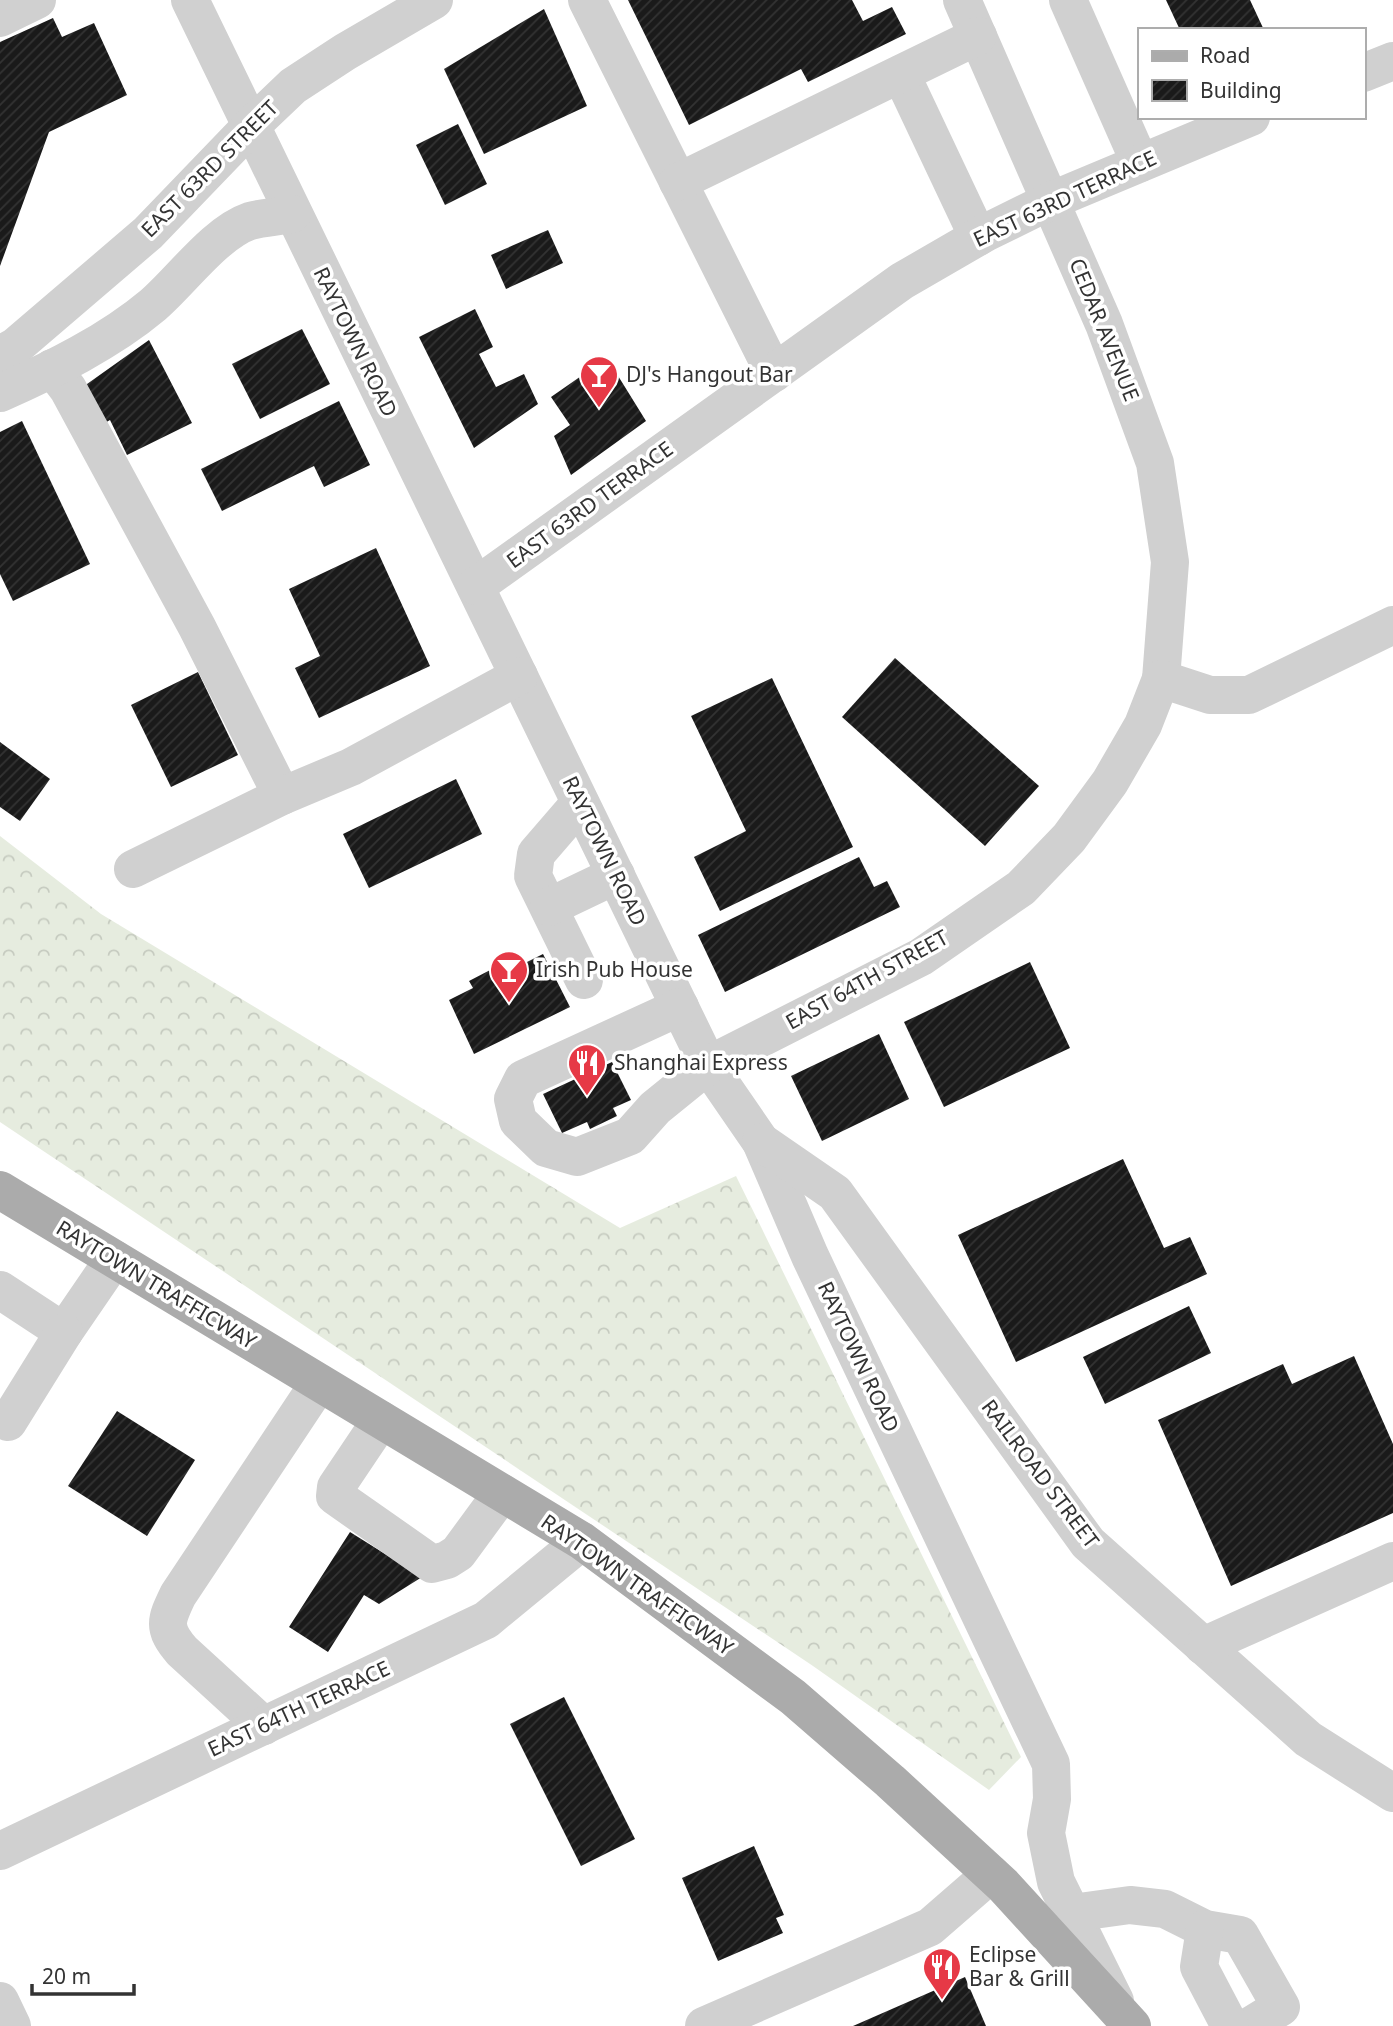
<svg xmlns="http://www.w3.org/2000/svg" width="1393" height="2026" font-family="'Noto Sans',sans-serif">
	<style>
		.forest { fill: url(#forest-crowns) }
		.building { fill: url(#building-hatch) }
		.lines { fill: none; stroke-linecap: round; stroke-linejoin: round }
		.minor { stroke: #d0d0d0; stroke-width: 38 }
		.major { stroke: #ababab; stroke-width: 38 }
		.labels { text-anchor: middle; stroke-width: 7; stroke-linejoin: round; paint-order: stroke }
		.street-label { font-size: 21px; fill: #333; stroke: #fff }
		.poi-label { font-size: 21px; fill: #333; stroke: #fff; text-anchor: start }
	</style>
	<defs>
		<pattern id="forest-crowns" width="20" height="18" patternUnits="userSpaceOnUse" patternTransform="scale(1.75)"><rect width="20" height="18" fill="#e6ecdf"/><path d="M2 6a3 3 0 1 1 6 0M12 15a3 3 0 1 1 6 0" fill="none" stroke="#c6cbc0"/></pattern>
		<pattern id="building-hatch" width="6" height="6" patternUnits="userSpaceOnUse" patternTransform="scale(1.75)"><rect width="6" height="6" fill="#1a1a1a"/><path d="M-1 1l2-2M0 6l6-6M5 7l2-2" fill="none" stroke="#333"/></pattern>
	</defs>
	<rect width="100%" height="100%" fill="#fff"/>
	<polygon class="forest" points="0,836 101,914 620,1228 736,1176 1021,1757 989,1790 813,1666 0,1122"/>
	<g class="building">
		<polygon points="628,0 852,0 863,21 892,7 906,34 808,82 801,69 689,125"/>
		<polygon points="1166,0 1250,0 1264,30 1180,30"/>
		<polygon points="544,9 587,106 484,154 444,69"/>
		<polygon points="53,18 62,37 94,23 127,95 49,132 0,266 0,42"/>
		<polygon points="458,124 487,184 445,205 416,145"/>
		<polygon points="548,230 563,263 506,289 491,255"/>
		<polygon points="475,309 493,347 479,354 496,387 524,374 538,404 474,448 419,337"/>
		<polygon points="302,329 330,384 260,419 232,364"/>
		<polygon points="149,340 192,423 127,455 110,420 98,427 80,389"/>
		<polygon points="607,358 646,421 571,475 554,436 570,425 551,397"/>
		<polygon points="339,401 370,465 324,487 314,466 222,511 201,469"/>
		<polygon points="22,421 90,564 13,601 0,574 0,432"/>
		<polygon points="376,548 430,666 319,718 295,668 320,656 289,589"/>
		<polygon points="895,658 1039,786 985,846 842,717"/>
		<polygon points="198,672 238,755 171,787 131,705"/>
		<polygon points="772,678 853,847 720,911 694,857 746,831 691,716"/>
		<polygon points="0,742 50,779 20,821 0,807"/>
		<polygon points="456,779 482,834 369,888 343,834"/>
		<polygon points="859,857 874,887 887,881 900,907 725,992 698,935"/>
		<polygon points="543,954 570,1007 474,1054 449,1000 473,988 469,981 494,968 499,976"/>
		<polygon points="1030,962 1070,1048 944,1107 904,1022"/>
		<polygon points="879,1034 909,1099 822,1141 791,1076"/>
		<polygon points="612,1062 631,1100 613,1108 617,1116 590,1129 587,1122 562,1133 543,1094"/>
		<polygon points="1123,1159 1164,1248 1190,1237 1207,1274 1016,1362 958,1235"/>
		<polygon points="1189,1306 1211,1353 1105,1404 1083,1357"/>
		<polygon points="1354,1356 1393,1444 1393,1513 1231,1586 1158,1420 1283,1364 1292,1384"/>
		<polygon points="117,1411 195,1460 147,1536 68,1486"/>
		<polygon points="350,1532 422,1577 379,1604 364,1595 328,1652 289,1627"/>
		<polygon points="564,1697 635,1839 581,1866 510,1724"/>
		<polygon points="754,1846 784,1915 776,1918 783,1933 718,1961 682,1878"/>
		<polygon points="965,1977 986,2026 853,2026"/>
	</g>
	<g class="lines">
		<g class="minor">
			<polyline points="190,0 708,1065 761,1142 810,1256 1032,1724 1051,1764 1052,1799 1046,1833 1056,1882 1115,2001"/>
			<polyline points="587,0 774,373"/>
			<polyline points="962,0 1104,324 1155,463 1170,562 1161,679"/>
			<polyline points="1068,0 1140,163"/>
			<polyline points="0,18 37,0"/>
			<polyline points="1363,73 1393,61"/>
			<polyline points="901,74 978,237"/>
			<polyline points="678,182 978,36"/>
			<polyline points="0,355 16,346 148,233 251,126 293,86 345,52 434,0"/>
			<polyline points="52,368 68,389 197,627 282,796"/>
			<path d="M0,393C52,370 109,342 153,305C181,281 215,233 250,221C263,217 279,217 292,214"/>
			<polyline points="476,586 902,281 985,233 1050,201 1251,117"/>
			<polyline points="580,803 536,854 533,876 584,980"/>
			<polyline points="133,869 282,796 351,767 519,676"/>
			<polyline points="549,907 616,875"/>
			<polyline points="680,1007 523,1079 513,1099 518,1121 546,1148 577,1157 630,1136 655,1108 708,1065 921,957 1021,888 1069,838 1110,782 1143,725 1161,679 1210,695 1249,695 1393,625"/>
			<polyline points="761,1142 835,1193 1088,1543 1308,1739 1393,1793"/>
			<polyline points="0,1290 64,1332 114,1259"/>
			<polyline points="381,1420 336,1487 335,1496 432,1564 447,1560 458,1553 502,1493"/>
			<polyline points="8,1422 64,1332"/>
			<polyline points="1203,1646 1393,1561"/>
			<path d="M264,1726L182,1651C162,1628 166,1620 178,1595L319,1383"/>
			<polyline points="0,1851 486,1620 582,1541"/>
			<polyline points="1072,1913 1130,1905 1165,1909 1205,1929 1240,1935 1281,2007 1250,2026"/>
			<polyline points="1205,1929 1199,1967 1230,2026"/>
			<polyline points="0,2001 12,2026"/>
			<polyline points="704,2026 930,1927 991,1874"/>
		</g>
		<polyline class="major" points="0,1190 582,1541 793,1697 890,1781 1003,1885 1132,2026"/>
	</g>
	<defs>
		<symbol id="bar-pin" viewBox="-11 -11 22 30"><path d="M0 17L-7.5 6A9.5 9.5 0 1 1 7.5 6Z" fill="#e63946" stroke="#fff"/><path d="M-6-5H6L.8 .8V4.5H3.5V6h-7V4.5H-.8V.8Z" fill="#fff"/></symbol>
		<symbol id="restaurant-pin" viewBox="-11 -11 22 30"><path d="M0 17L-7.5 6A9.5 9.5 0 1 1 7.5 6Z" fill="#e63946" stroke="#fff"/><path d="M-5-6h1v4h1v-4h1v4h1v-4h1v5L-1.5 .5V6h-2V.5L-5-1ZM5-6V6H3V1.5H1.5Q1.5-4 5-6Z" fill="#fff"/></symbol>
	</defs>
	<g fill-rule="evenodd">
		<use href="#bar-pin" x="577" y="353" width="44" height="60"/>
		<use href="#bar-pin" x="487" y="948" width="44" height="60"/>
		<use href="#restaurant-pin" x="565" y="1041" width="44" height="60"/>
		<use href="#restaurant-pin" x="920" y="1945" width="44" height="60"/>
	</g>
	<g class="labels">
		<g class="street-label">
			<text transform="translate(210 169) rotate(-45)" y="7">EAST 63RD STREET</text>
			<text transform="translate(1065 199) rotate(-25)" y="7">EAST 63RD TERRACE</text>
			<text transform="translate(1104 330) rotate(68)" y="7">CEDAR AVENUE</text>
			<text transform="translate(355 342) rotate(64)" y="7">RAYTOWN ROAD</text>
			<text transform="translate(590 505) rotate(-36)" y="7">EAST 63RD TERRACE</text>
			<text transform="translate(604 851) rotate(64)" y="7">RAYTOWN ROAD</text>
			<text transform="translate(867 980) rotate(-29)" y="7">EAST 64TH STREET</text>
			<text transform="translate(156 1285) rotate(31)" y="7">RAYTOWN TRAFFICWAY</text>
			<text transform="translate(858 1357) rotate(65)" y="7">RAYTOWN ROAD</text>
			<text transform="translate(1040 1474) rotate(53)" y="7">RAILROAD STREET</text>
			<text transform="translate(637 1585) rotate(35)" y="7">RAYTOWN TRAFFICWAY</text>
			<text transform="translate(299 1709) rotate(-25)" y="7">EAST 64TH TERRACE</text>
		</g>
		<g class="poi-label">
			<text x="626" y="382">DJ's Hangout Bar</text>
			<text x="536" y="977">Irish Pub House</text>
			<text x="614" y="1070">Shanghai Express</text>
			<text x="969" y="1962">Eclipse<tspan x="969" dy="24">Bar &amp; Grill</tspan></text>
		</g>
	</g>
	<rect x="1138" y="28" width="228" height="91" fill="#ffffff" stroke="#adadad" stroke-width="2"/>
	<rect x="1152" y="51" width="35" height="10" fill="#ababab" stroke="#adadad" stroke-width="2"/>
	<text x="1200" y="63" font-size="21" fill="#333333">Road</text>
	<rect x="1152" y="80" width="35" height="21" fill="url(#building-hatch)" stroke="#adadad" stroke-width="2"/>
	<text x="1200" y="98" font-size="21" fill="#333333">Building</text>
	<path d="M32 1984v10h102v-10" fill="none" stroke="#333333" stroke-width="3.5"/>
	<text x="42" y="1984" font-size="21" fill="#333333" stroke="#ffffff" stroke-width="5" paint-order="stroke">20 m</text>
</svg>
